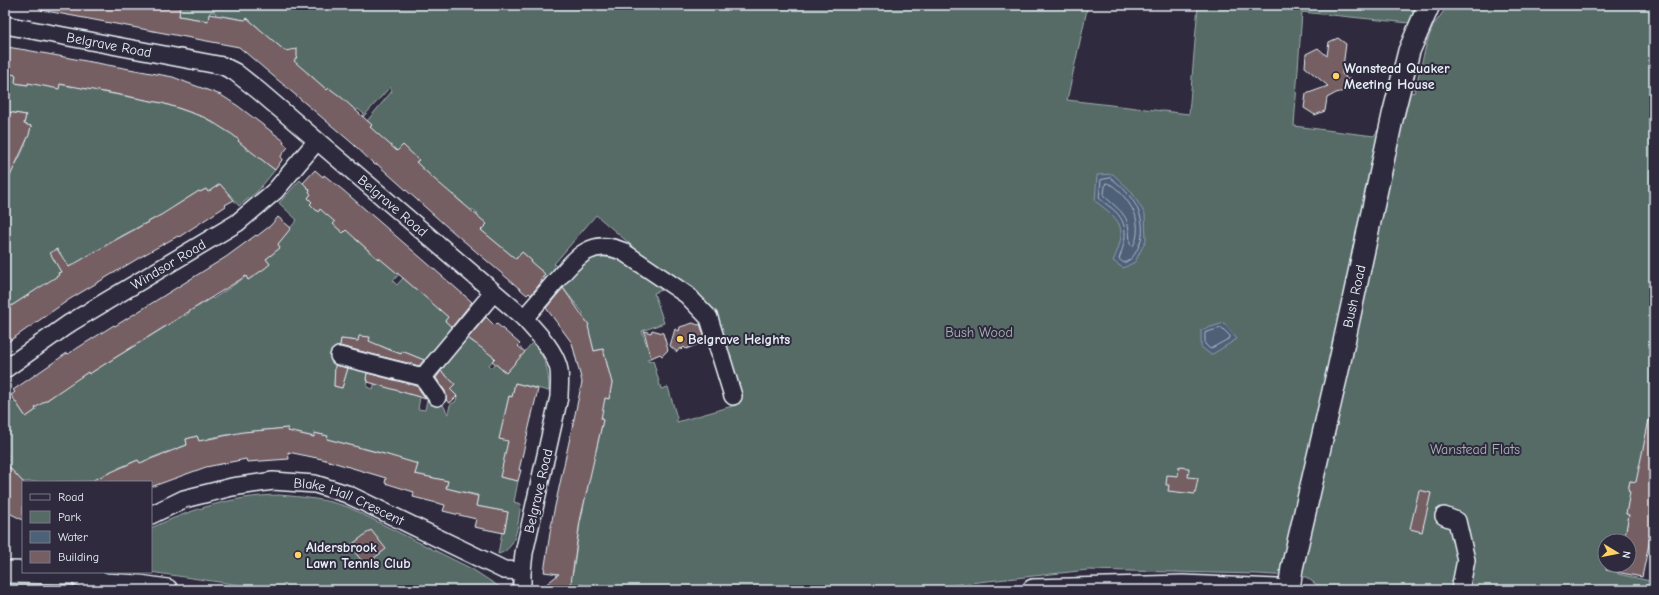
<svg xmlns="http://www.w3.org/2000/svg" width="1659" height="595" font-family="'Comic Neue',sans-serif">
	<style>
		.green { fill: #576b66; stroke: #a0aeaf }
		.water { fill: #4d6178; stroke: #8b9bab }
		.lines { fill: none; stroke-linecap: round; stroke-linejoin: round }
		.shore { stroke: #aab7c5; stroke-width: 1 }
		.building { fill: #755f63; stroke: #e8f1f8 }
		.minor-casing { stroke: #e8f1f8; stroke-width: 20 }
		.major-casing { stroke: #e8f1f8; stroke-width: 24 }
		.minor { stroke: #2f2a3d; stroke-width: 17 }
		.major { stroke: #2f2a3d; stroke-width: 21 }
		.poi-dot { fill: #ffd166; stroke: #2f2a3d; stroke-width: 1.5 }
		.labels { text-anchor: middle; stroke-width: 4; stroke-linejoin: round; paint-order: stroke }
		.street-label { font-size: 14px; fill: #e8f1f8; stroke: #2f2a3d }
		.poi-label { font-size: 14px; font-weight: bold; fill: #e8f1f8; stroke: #2f2a3d; text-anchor: start }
		.park-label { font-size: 14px; fill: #a7b5b6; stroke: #2f2a3d }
	</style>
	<rect width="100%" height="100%" fill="#2f2a3d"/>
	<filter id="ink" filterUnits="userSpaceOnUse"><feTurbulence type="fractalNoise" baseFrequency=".025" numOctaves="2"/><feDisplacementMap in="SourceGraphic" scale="8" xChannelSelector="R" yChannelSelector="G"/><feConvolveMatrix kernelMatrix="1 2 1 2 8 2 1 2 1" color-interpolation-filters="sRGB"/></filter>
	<g filter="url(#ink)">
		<g class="green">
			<path d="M172,5H1088L1067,100L1189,114L1198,5H1416L1409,23L1302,12L1294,126L1374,136L1404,90L1414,93L1427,42L1433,26L1448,5H1654V366L1652,375H1654V398L1637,482L1630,481L1628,491L1634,493L1628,504L1626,514L1629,515L1624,541H1605V565H1620L1618,574L1650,581L1648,590H1344L1317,585L1306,577L1258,574L1088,570L906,590H592L584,589V585L573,584L568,578L559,580L555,573H573L580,523L576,522L581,520L587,488L571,446L596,451L603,420L578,414L605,398H609L612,382L603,380L608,367L603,349L594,351L589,333L579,332L589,325L582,315L583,313L563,288C569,281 575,270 583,264C610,243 641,274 662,290L654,293L664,323L642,331L651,358L647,359L649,362L653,360L661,389L668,387L677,418V422L736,405L737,392L713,318L698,292L671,279L596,215L554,264L558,269L546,284L541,280L545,274L540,270L526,268L532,261L522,252L516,259L481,230L486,224L476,215L478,213L472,209L466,216L458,210L464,204L453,194L452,195L432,180L433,178L419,165L411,169L418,160L403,145L392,157L369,129L372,125L367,121L392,91L390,87L346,136L345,135L364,114L358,109L350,118L334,92L329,88L327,90L318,82L302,99L300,97L315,79L307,72L303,76C290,56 280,43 259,32L260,29L247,18L238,28L234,18L228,17L227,20L215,16L216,13L210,12L208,21L179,16L180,7Z"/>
			<path d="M91,66L102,92L162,103L189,112H198L197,115L204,117L214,124L217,123L234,134L233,135L245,146L244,147L248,151L251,148L260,157V158L275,170L257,192L239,206L220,185L208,192L206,189L200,192L199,191L175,206L173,236L161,215L110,242L123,265L96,251L84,258L75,273L71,266L60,269L61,272L58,273L70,295L31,293L5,310V188L8,180L5,178C18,166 27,143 31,126L24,124L26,115L5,111V73L16,75L15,83L27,85L29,78L73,87V85L81,87V88L87,89Z"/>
			<path d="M300,180L310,190L309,192L311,194L308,198L312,202L310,204L318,212L325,204L335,222L333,224L343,233L347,229L357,237L355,239L366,248L385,230L367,250L378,259L380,257L399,274L393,281L397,285L403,278L449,316L445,321L455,329L430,362L403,352L401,354L381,346L369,344V337L360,336L358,341L341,339L339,350H337L334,386L342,388L349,364L368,369L366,379L368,380L367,387L373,389L377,374H383L380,385L420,397L418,409L425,410L427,400L442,403L448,414L450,405L456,401L457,396L450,389L454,384L435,366L462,333L474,343L477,341L495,358L489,365L492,368L498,360H508L501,369L506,373L532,343C546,356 549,373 549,391L515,383L512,397L509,396L506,410L532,416L531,419L506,413L521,444L500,477L518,481L514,502L521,504C518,520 518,550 498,554L502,532L504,533L508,512L476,506L478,495L449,489L444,500L448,481L415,474L418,464L384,467L388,455L363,448L359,461L360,448L330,440L324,453L327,436L315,433L314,437L298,433L288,435V428L245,432V444L233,441L232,434L209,438L210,445L201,447L197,436L186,439L187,445L177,448L178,454L175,464L169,451L144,461L150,475L146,477L138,460L118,468L121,477L113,482L109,473L103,475L106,481L23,482L5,463L10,458L5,451V390L13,403L16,402L26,417L36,410L31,402L41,395L46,401L79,376L80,377L87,373L81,361L89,374L170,324L169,322L182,316L175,302L185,316L189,313L188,311L201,305L200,303L211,297L213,299L241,280L232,265H234L243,278L246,276L248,280L270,264L266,259L280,248L277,243L297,220L279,203Z"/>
			<path d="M279,495C303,497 325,499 348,507L472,569L504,590H274L150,572L151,528C192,509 233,496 279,495Z"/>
			<polygon points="48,579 75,584 81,590 5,590 5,581"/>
		</g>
		<g class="water">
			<path d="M1113,174L1131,191L1145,214L1146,240L1135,262L1123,268L1113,261C1128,228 1122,221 1095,201L1097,175Z"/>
			<polygon points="1224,323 1237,339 1211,355 1201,347 1201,330"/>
		</g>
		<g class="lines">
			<g class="shore">
				<path d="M1111,178C1133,194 1151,221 1138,248C1134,256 1132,259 1124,263L1119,259C1125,242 1130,227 1116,212C1111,207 1104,203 1099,198L1101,180Z"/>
				<path d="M1106,183C1116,183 1135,209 1136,218C1138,227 1138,238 1133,246L1130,244C1129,215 1125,215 1104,196Z"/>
				<polygon points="1222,328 1230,336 1230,338 1210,349 1205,344 1205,333"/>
			</g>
		</g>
		<g class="building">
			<polygon points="41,5 170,5 180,7 179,16 208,21 209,14 245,20 247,18 285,51 297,49 297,57 294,61 327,90 329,88 341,97 372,125 370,127 397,151 403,145 419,160 416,162 433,178 487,224 481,230 516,259 522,252 532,261 531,262 545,274 541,280 542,281 531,295 529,293 527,295 445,225 377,164 375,165 352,143 239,47 41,10"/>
			<polygon points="1338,38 1346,44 1342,74 1346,77 1346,80 1351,78 1354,82 1344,88 1344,91 1336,93 1327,98 1325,111 1315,115 1304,108 1306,94 1328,86 1305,67 1306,54 1318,48 1327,56 1329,42"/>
			<polygon points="7,47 26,50 173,77 188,83 221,95 238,106 284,141 283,143 288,147 281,156 282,160 275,170 244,146 238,141 239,140 233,135 206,118 178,108 162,103 126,96 60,84 59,89 28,83 28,85 15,83 16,75 5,73 5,48"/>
			<polygon points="8,112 26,115 24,124 31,126 29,135 5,187 5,124"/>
			<polygon points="315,170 323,177 324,175 344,191 472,302 452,327 445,321 448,317 403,278 379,258 378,259 346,230 343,233 333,224 335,222 320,209 318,212 310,204 312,202 308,198 311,194 309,192 310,190 303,183"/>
			<polygon points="220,184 234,200 225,205 226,206 179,237 178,236 149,252 70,299 5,344 5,310 59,275 58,273 61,272 50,253 57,249 69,267 110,243 161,215 199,191 200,192 206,189 208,192"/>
			<polygon points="278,217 291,228 278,244 280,248 266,259 270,264 264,269 248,280 246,276 89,374 88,372 35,408 36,410 26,417 11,395 15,392 13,390 67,353 68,354 114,325 115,326 226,257 256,235 257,236 270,226"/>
			<polygon points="563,288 589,325 588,326 594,351 603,349 612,383 609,399 605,398 601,419 603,420 580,521 570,590 539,590 559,574 544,572 552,520 582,382 572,343 546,308"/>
			<polygon points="486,317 494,325 496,323 520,344 518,346 525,352 506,373 492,361 495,358 468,338"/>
			<polygon points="693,323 698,325 700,324 706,341 686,349 684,347 681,350 680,348 677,352 670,346 675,329 679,331 680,327"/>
			<polygon points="652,330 663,333 668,350 662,356 660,354 651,358 644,331 651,333"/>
			<polygon points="359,336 370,337 369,341 390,350 401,354 402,351 424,360 419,366 340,346 341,339 358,341"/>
			<polygon points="335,365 348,368 342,388 334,386"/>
			<polygon points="441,371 455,384 450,389 457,396 450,403 446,400 445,391 436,378"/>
			<polygon points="367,373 417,386 426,399 368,382 368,380 366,380"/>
			<polygon points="515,383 538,389 519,470 521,470 518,481 500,477 508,441 499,439 509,396 512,397"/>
			<polygon points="1649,420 1654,421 1654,520 1642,577 1606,570 1606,565 1629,565 1629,541 1624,541 1629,515 1626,514 1630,492 1628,491 1630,481 1636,482"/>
			<polygon points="288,428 288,431 314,437 314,433 328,436 327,439 388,455 418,464 415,474 448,481 446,488 478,496 476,506 508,512 504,533 474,527 476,519 443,511 445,505 413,497 414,492 385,483 386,478 322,459 288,452 289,459 247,462 246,459 206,467 151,487 151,482 89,482 138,460 140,463 187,445 186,439 197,436 199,441 243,432"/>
			<polygon points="5,463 23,482 23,520 5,511"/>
			<polygon points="1179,467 1189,468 1188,477 1198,478 1195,494 1168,491 1169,485 1166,485 1167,475 1178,476"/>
			<polygon points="1419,490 1431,493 1422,532 1410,529"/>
			<polygon points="371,530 386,549 365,565 350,546"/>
		</g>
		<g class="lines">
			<defs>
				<g id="minor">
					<path id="s1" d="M5,25L223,66L235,72L259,91L524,318C537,333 552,347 558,366C561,375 559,387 559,397L524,553L522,571"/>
					<path d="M524,318C534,307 544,295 554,283C574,261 589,237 622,251L687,295L709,318L733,396"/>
					<polyline points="339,356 423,377 437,397"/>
					<path id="s2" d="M5,369L70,323L237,223L275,191L316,142"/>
					<polyline points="423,377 493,293"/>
					<path id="s3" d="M151,515L184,499L232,487L273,481L315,484L347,494L504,570L522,571V590"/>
					<polyline points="1444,516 1457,521 1466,560 1460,590"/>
				</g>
				<g id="major">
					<polyline points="5,572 73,573 105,584 140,586 167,590"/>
					<polyline points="1033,590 1183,586 1277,590"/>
					<path id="s4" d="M1289,590L1292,568L1338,370L1393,115L1409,51L1429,5"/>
				</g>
			</defs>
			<use href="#minor" class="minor-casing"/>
			<use href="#major" class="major-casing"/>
			<use href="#minor" class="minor"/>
			<use href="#major" class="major"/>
		</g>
	</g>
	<g class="poi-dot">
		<circle cx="1336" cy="76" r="4"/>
		<circle cx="680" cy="339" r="4"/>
		<circle cx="298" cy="555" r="4"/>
	</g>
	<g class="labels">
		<g class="street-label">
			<text dy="5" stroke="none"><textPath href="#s1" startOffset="106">Belgrave Road</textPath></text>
			<text dy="5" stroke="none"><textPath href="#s1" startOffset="442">Belgrave Road</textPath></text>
			<text dy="5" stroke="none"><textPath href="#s2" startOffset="194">Windsor Road</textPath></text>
			<text dy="5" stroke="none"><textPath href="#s4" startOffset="301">Bush Road</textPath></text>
			<text transform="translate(538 491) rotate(-77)" y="5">Belgrave Road</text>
			<text dy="5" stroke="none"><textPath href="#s3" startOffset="207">Blake Hall Crescent</textPath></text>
		</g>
		<g class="poi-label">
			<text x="1344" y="73">Wanstead Quaker<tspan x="1344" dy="16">Meeting House</tspan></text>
			<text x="688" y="344">Belgrave Heights</text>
			<text x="306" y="552">Aldersbrook<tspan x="306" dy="16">Lawn Tennis Club</tspan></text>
		</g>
		<g class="park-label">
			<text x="979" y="337">Bush Wood</text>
			<text x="1475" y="454">Wanstead Flats</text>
		</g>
	</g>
	<rect width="1659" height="595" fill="none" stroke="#2f2a3d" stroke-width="20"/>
	<rect x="10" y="10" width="1639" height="575" fill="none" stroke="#e8f1f8" stroke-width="1.5" filter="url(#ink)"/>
	<rect x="22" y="481" width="130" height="92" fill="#2f2a3d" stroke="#797a88"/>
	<rect x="30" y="494" width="20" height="6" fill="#2f2a3d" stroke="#797a88"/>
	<text x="58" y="501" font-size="12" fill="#e8f1f8">Road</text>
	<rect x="30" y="511" width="20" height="12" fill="#576b66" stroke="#797a88"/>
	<text x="58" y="521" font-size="12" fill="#e8f1f8">Park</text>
	<rect x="30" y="531" width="20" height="12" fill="#4d6178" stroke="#797a88"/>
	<text x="58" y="541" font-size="12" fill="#e8f1f8">Water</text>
	<rect x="30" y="551" width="20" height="12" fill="#755f63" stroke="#797a88"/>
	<text x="58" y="561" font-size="12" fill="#e8f1f8">Building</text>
	<g transform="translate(1617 553) rotate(100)"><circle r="19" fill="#2f2a3d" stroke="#797a88"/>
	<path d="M0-3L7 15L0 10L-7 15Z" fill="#ffd166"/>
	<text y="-6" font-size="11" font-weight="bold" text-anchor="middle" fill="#e8f1f8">N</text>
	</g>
</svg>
